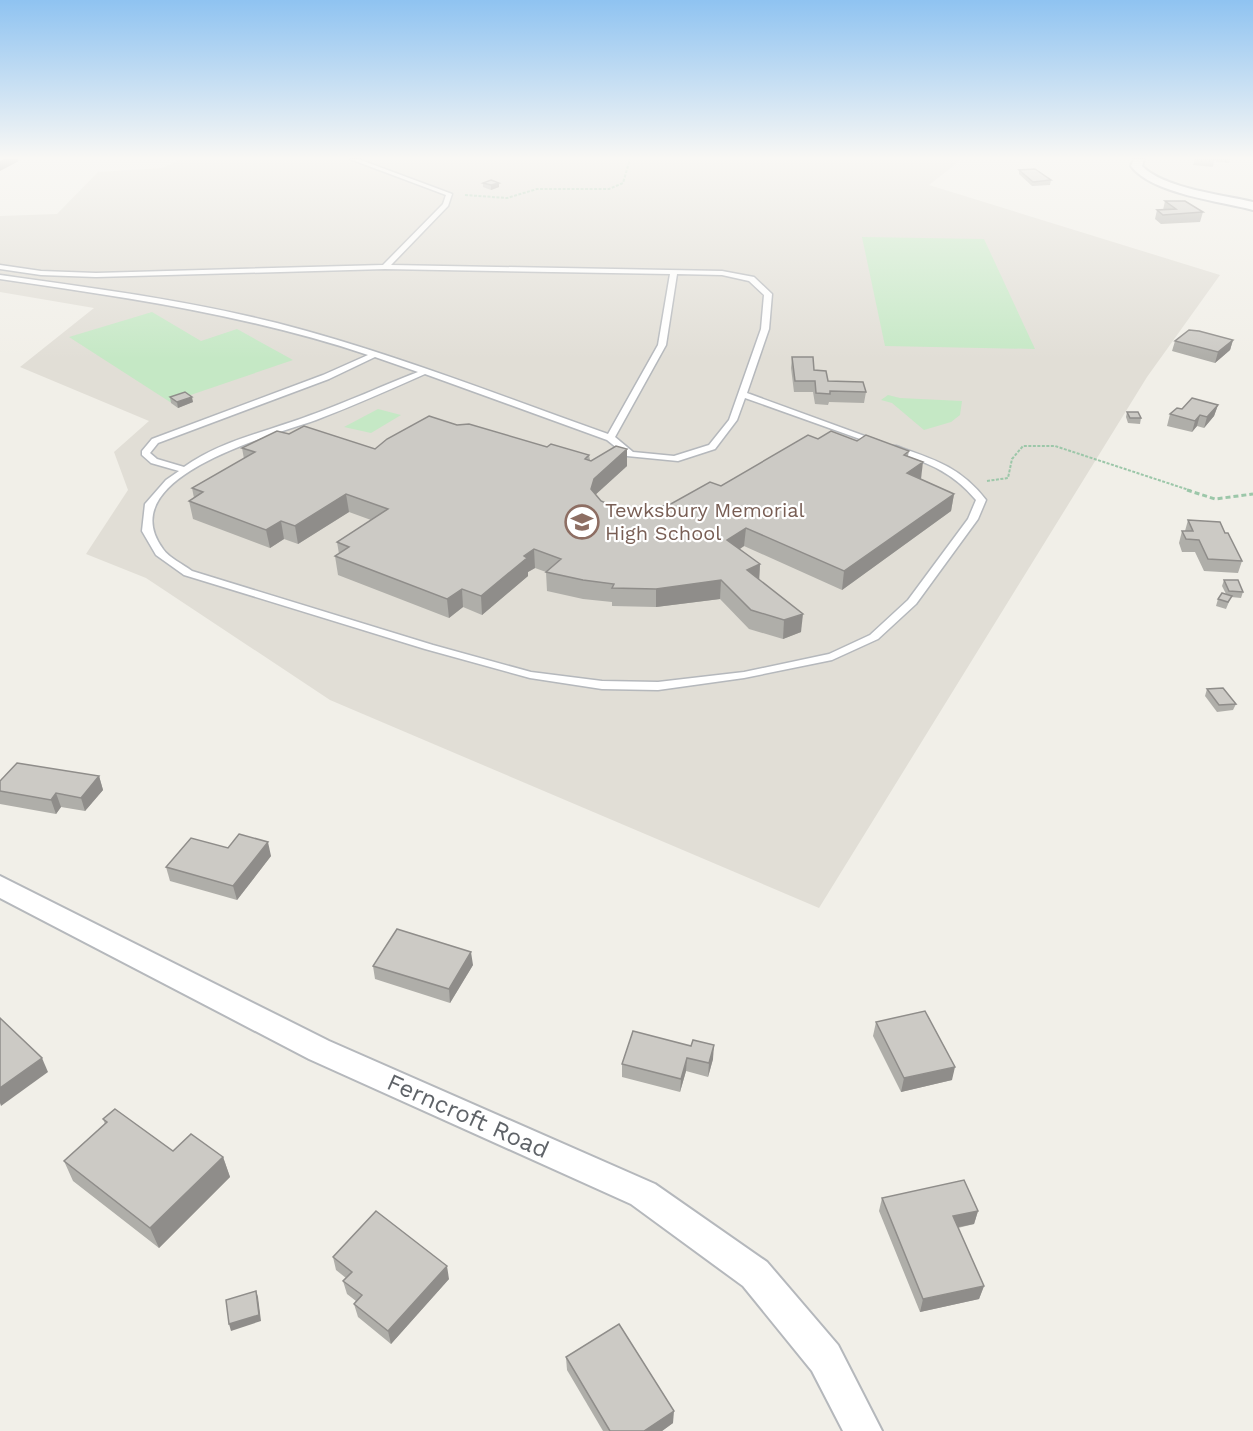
<svg xmlns="http://www.w3.org/2000/svg" width="1253" height="1431" font-family="'Work Sans',sans-serif">
	<style>
		.education { fill: #e1ded6 }
		.green { fill: #c5e8c5 }
		.lines { fill: none; stroke-linecap: round; stroke-linejoin: round }
		.service-casing { stroke: #b5b8bc; stroke-width: 3 }
		.minor-casing { stroke: #b5b8bc; stroke-width: 4 }
		.path-far1 { stroke: #9cc7a9; stroke-width: 2; stroke-dasharray: 3 1.5; stroke-linecap: butt }
		.path { stroke: #9cc7a9; stroke-width: 3; stroke-dasharray: 5 3; stroke-linecap: butt }
		.service { fill: #fff; fill-rule: evenodd }
		.minor { fill: #fff; fill-rule: evenodd }
		.wall { fill: #afaea9 }
		.shaded-wall { fill: #8f8d8a }
		.building { fill: #cccac5; stroke: #8f8d8a; stroke-width: 1.5 }
		.labels { text-anchor: middle; stroke-width: 4.5; stroke-linejoin: round; paint-order: stroke }
		.education-label { font-size: 20px; fill: #785e54; stroke: #fff; text-anchor: start }
		.near-street-label { font-size: 24px; fill: #5f6368; stroke: #fff }
	</style>
	<rect width="100%" height="100%" fill="#f1efe8"/>
	<polygon class="education" points="182,159 962,159 929,185 1220,275 1147,377 819,908 330,700 146,578 86,554 128,490 114,452 149,421 20,367 94,308 0,292 0,216 57,214 98,172 162,168"/>
	<g class="green">
		<polygon points="862,237 984,239 1035,349 885,346"/>
		<polygon points="152,312 201,341 237,329 293,360 170,402 69,337"/>
		<polygon points="888,395 900,398 962,401 960,415 951,422 924,430 892,403 881,400"/>
		<polygon points="378,409 401,415 371,433 344,427"/>
	</g>
	<g class="lines">
		<defs>
			<path id="service" d="M350,159H358L452,194L448,206L391,265L722,271L754,277L772,294L769,329L747,393L881,442L877,445L874,444L745,398L737,420L715,449L678,461L627,456L607,440L425,374C389,390 353,406 316,420C271,436 110,477 163,549C169,558 183,564 192,571L433,645L531,672L602,681L658,682L744,672L829,654L870,635L908,600L968,519L976,500C951,470 925,462 890,450V446H896C933,459 961,467 986,500L978,519L916,604L878,639L832,660L744,678L658,690L602,689L530,678L425,649L184,575L156,555L142,531L145,504L166,480L179,471L151,463L142,455V451L152,439L323,375L368,355C248,315 125,297 0,279V275C93,288 186,300 277,323C390,352 498,395 608,434L658,345L670,274L385,269L96,277L41,275L0,269V265L41,271L96,273L383,265L443,204L446,195ZM677,274L722,275L749,281L764,295L761,329L729,420L709,445L674,456L633,452L615,437L666,345ZM375,357L418,372C382,386 347,402 311,415C270,431 221,440 184,467L157,459L150,453L158,443L329,379Z"/>
			<g id="minor">
				<path d="M1134,159H1144L1142,166C1163,188 1223,195 1253,202V210C1220,201 1152,194 1131,166Z"/>
				<polygon points="0,876 329,1041 655,1184 767,1262 838,1345 882,1431 843,1431 812,1371 743,1286 631,1204 309,1059 0,898"/>
			</g>
		</defs>
		<use href="#service" class="service-casing"/>
		<use href="#minor" class="minor-casing"/>
		<g class="path-far1">
			<polyline points="465,195 507,198 537,189 609,189 623,183 630,159"/>
			<polyline points="987,481 1008,478 1012,459 1023,446 1055,446 1192,491"/>
		</g>
		<polyline class="path" points="1187,490 1215,499 1253,494"/>
		<use href="#service" class="service"/>
		<use href="#minor" class="minor"/>
	</g>
	<g class="wall">
		<polygon points="1195,159 1230,159 1229,163 1214,161 1213,167 1193,165"/>
		<polygon points="1019,170 1051,180 1050,185 1032,186 1019,174"/>
		<polygon points="483,183 499,187 491,190 483,187"/>
		<polygon points="1165,201 1203,212 1200,222 1161,224 1155,219 1157,210 1163,210"/>
		<polygon points="1233,340 1230,350 1215,363 1172,351 1175,341"/>
		<polygon points="792,357 814,370 828,381 866,392 864,403 829,402 828,405 815,404 813,392 794,392 791,368"/>
		<polygon points="170,397 193,402 178,408 171,403"/>
		<polygon points="1218,405 1214,416 1204,428 1197,426 1192,432 1167,426 1170,414 1182,409"/>
		<polygon points="1127,412 1141,418 1140,424 1128,423 1126,417"/>
		<polygon points="457,425 547,447 589,455 590,460 627,466 595,495 601,501 610,505 639,510 669,505 721,486 818,439 857,441 909,451 908,456 921,479 954,494 951,511 842,590 744,546 740,549 760,564 759,580 801,632 783,639 749,629 720,599 656,607 612,606 612,602 583,599 547,591 546,572 535,568 528,572 528,576 482,615 463,607 449,618 338,575 335,556 339,554 337,542 371,520 349,512 298,544 284,539 270,548 193,519 189,501 194,498 192,488 244,459 242,448 289,434 375,449"/>
		<polygon points="1188,520 1225,533 1242,561 1238,573 1204,571 1195,552 1182,552 1179,543 1182,531 1185,531"/>
		<polygon points="1224,580 1243,592 1241,598 1231,597 1226,609 1216,606 1218,599 1226,594 1222,586"/>
		<polygon points="1207,689 1236,704 1233,710 1217,712 1205,696"/>
		<polygon points="99,776 103,790 85,811 61,807 56,814 0,804 0,781"/>
		<polygon points="271,856 237,900 170,881 166,867"/>
		<polygon points="473,965 450,1003 375,979 373,966"/>
		<polygon points="876,1022 952,1080 901,1092 873,1036"/>
		<polygon points="633,1031 713,1059 708,1077 686,1071 680,1092 622,1077 622,1064"/>
		<polygon points="103,1119 173,1151 223,1157 230,1177 159,1248 73,1181 64,1161 105,1124"/>
		<polygon points="882,1198 978,1211 974,1224 958,1228 984,1286 979,1299 920,1312 879,1211"/>
		<polygon points="333,1257 449,1279 391,1344 358,1317 354,1304 356,1301 347,1294 343,1281 346,1278 336,1270"/>
		<polygon points="566,1357 673,1423 662,1431 603,1431 567,1370"/>
	</g>
	<g class="shaded-wall">
		<polygon points="4,159 18,159 19,161 0,171 0,161"/>
		<polygon points="499,183 499,187 491,190 491,185"/>
		<polygon points="1233,340 1230,350 1215,363 1218,352"/>
		<polygon points="192,397 193,402 178,408 177,402"/>
		<polygon points="1218,405 1214,416 1204,428 1207,417"/>
		<polygon points="1200,415 1197,426 1192,432 1195,421"/>
		<polygon points="627,449 627,466 594,496 591,489 594,479"/>
		<polygon points="923,462 921,479 907,473"/>
		<polygon points="346,494 349,512 298,544 295,526"/>
		<polygon points="954,494 951,511 842,590 844,571"/>
		<polygon points="281,521 284,539 270,548 266,530"/>
		<polygon points="746,528 744,546 726,558 727,540"/>
		<polygon points="534,549 535,568 528,572 528,576 482,615 481,596 524,556"/>
		<polygon points="760,564 759,582 747,570"/>
		<polygon points="721,580 720,599 656,607 656,589"/>
		<polygon points="462,589 463,607 449,618 447,599"/>
		<polygon points="803,614 801,632 783,639 784,620"/>
		<polygon points="99,776 103,790 85,811 81,798"/>
		<polygon points="56,793 61,807 56,814 51,800"/>
		<polygon points="268,842 271,856 237,900 233,886"/>
		<polygon points="471,952 473,965 450,1003 449,989"/>
		<polygon points="714,1045 713,1059 708,1077 709,1063"/>
		<polygon points="42,1058 48,1072 1,1106 0,1103 0,1088"/>
		<polygon points="687,1058 686,1071 680,1092 681,1079"/>
		<polygon points="955,1067 952,1080 901,1092 904,1078"/>
		<polygon points="223,1157 230,1177 159,1248 150,1228"/>
		<polygon points="978,1211 974,1224 949,1229 953,1216"/>
		<polygon points="447,1266 449,1279 391,1344 388,1331"/>
		<polygon points="984,1286 979,1299 920,1312 923,1299"/>
		<polygon points="256,1291 258,1297 261,1321 231,1331 229,1324"/>
		<polygon points="674,1411 673,1423 662,1431 644,1431"/>
	</g>
	<g class="building">
		<polygon points="1035,169 1051,180 1033,182 1019,170"/>
		<polygon points="491,180 499,183 491,185 483,183"/>
		<polygon points="1165,201 1185,201 1203,212 1163,215 1157,210 1176,209"/>
		<polygon points="1189,330 1199,331 1233,340 1218,352 1175,341"/>
		<polygon points="792,357 813,357 814,370 826,371 828,381 863,382 866,392 830,391 830,394 816,393 815,381 795,381"/>
		<polygon points="185,392 192,397 177,402 170,397"/>
		<polygon points="1192,398 1218,405 1207,417 1200,415 1195,421 1170,414 1177,408 1182,409"/>
		<polygon points="1127,412 1138,412 1141,418 1130,418"/>
		<polygon points="429,416 457,425 469,424 547,447 551,444 589,455 585,459 591,461 616,446 627,449 594,479 591,489 601,501 610,505 639,510 669,505 710,482 721,486 808,435 818,439 831,431 857,441 866,435 909,451 904,455 923,462 907,473 954,494 844,571 746,528 727,540 760,564 747,570 803,614 784,620 751,610 721,580 656,589 612,588 614,584 583,580 546,572 561,559 534,549 524,556 527,558 481,596 462,589 447,599 335,556 349,547 337,542 388,509 346,494 295,526 281,521 266,530 189,501 203,492 192,488 255,452 242,448 277,431 289,434 304,426 375,449 387,439"/>
		<polygon points="1188,520 1220,522 1225,533 1228,533 1242,561 1208,559 1199,540 1186,539 1182,531 1193,531"/>
		<polygon points="1224,580 1238,580 1243,592 1229,591"/>
		<polygon points="1222,593 1232,596 1228,602 1218,599"/>
		<polygon points="1223,688 1236,704 1219,705 1207,689"/>
		<polygon points="17,763 99,776 81,798 56,793 51,800 0,791 0,781"/>
		<polygon points="239,834 268,842 233,886 166,867 191,838 228,848"/>
		<polygon points="397,929 471,952 449,989 373,966"/>
		<polygon points="925,1011 955,1067 904,1078 876,1022"/>
		<polygon points="0,1018 42,1058 0,1088"/>
		<polygon points="633,1031 691,1046 693,1040 714,1045 709,1063 687,1058 681,1079 622,1064"/>
		<polygon points="115,1109 173,1151 191,1134 223,1157 150,1228 64,1161 107,1122 103,1119"/>
		<polygon points="964,1180 978,1211 953,1216 984,1286 923,1299 882,1198"/>
		<polygon points="376,1211 447,1266 388,1331 354,1304 362,1295 343,1281 352,1272 333,1257"/>
		<polygon points="256,1291 259,1315 229,1324 226,1300"/>
		<polygon points="619,1324 674,1411 644,1431 610,1431 566,1357"/>
	</g>
	<linearGradient id="sky" x2="0" y2="1"><stop stop-color="#8fc3f1"/><stop offset="0.44" stop-color="#f9f8f5"/><stop offset="1" stop-color="#f9f8f5" stop-opacity="0"/></linearGradient>
	<rect width="1253" height="359" fill="url(#sky)"/>
	<defs>
		<symbol id="school-ring" viewBox="-11 -11 22 22"><circle r="9.5" fill="#fff" stroke="#8d6e63" stroke-width="1.5"/><path d="M0-5L7-2L0 1L-7-2ZM-4 1L0 2.5L4 1V4Q0 6-4 4Z" fill="#8d6e63"/></symbol>
	</defs>
	<g fill-rule="evenodd">
		<use href="#school-ring" x="563" y="503" width="38" height="38"/>
	</g>
	<g class="labels">
		<g class="education-label">
			<text x="605" y="517">Tewksbury Memorial<tspan x="605" dy="23">High School</tspan></text>
		</g>
		<g class="near-street-label">
			<text transform="translate(468 1116) rotate(24)" y="8">Ferncroft Road</text>
		</g>
	</g>
</svg>
